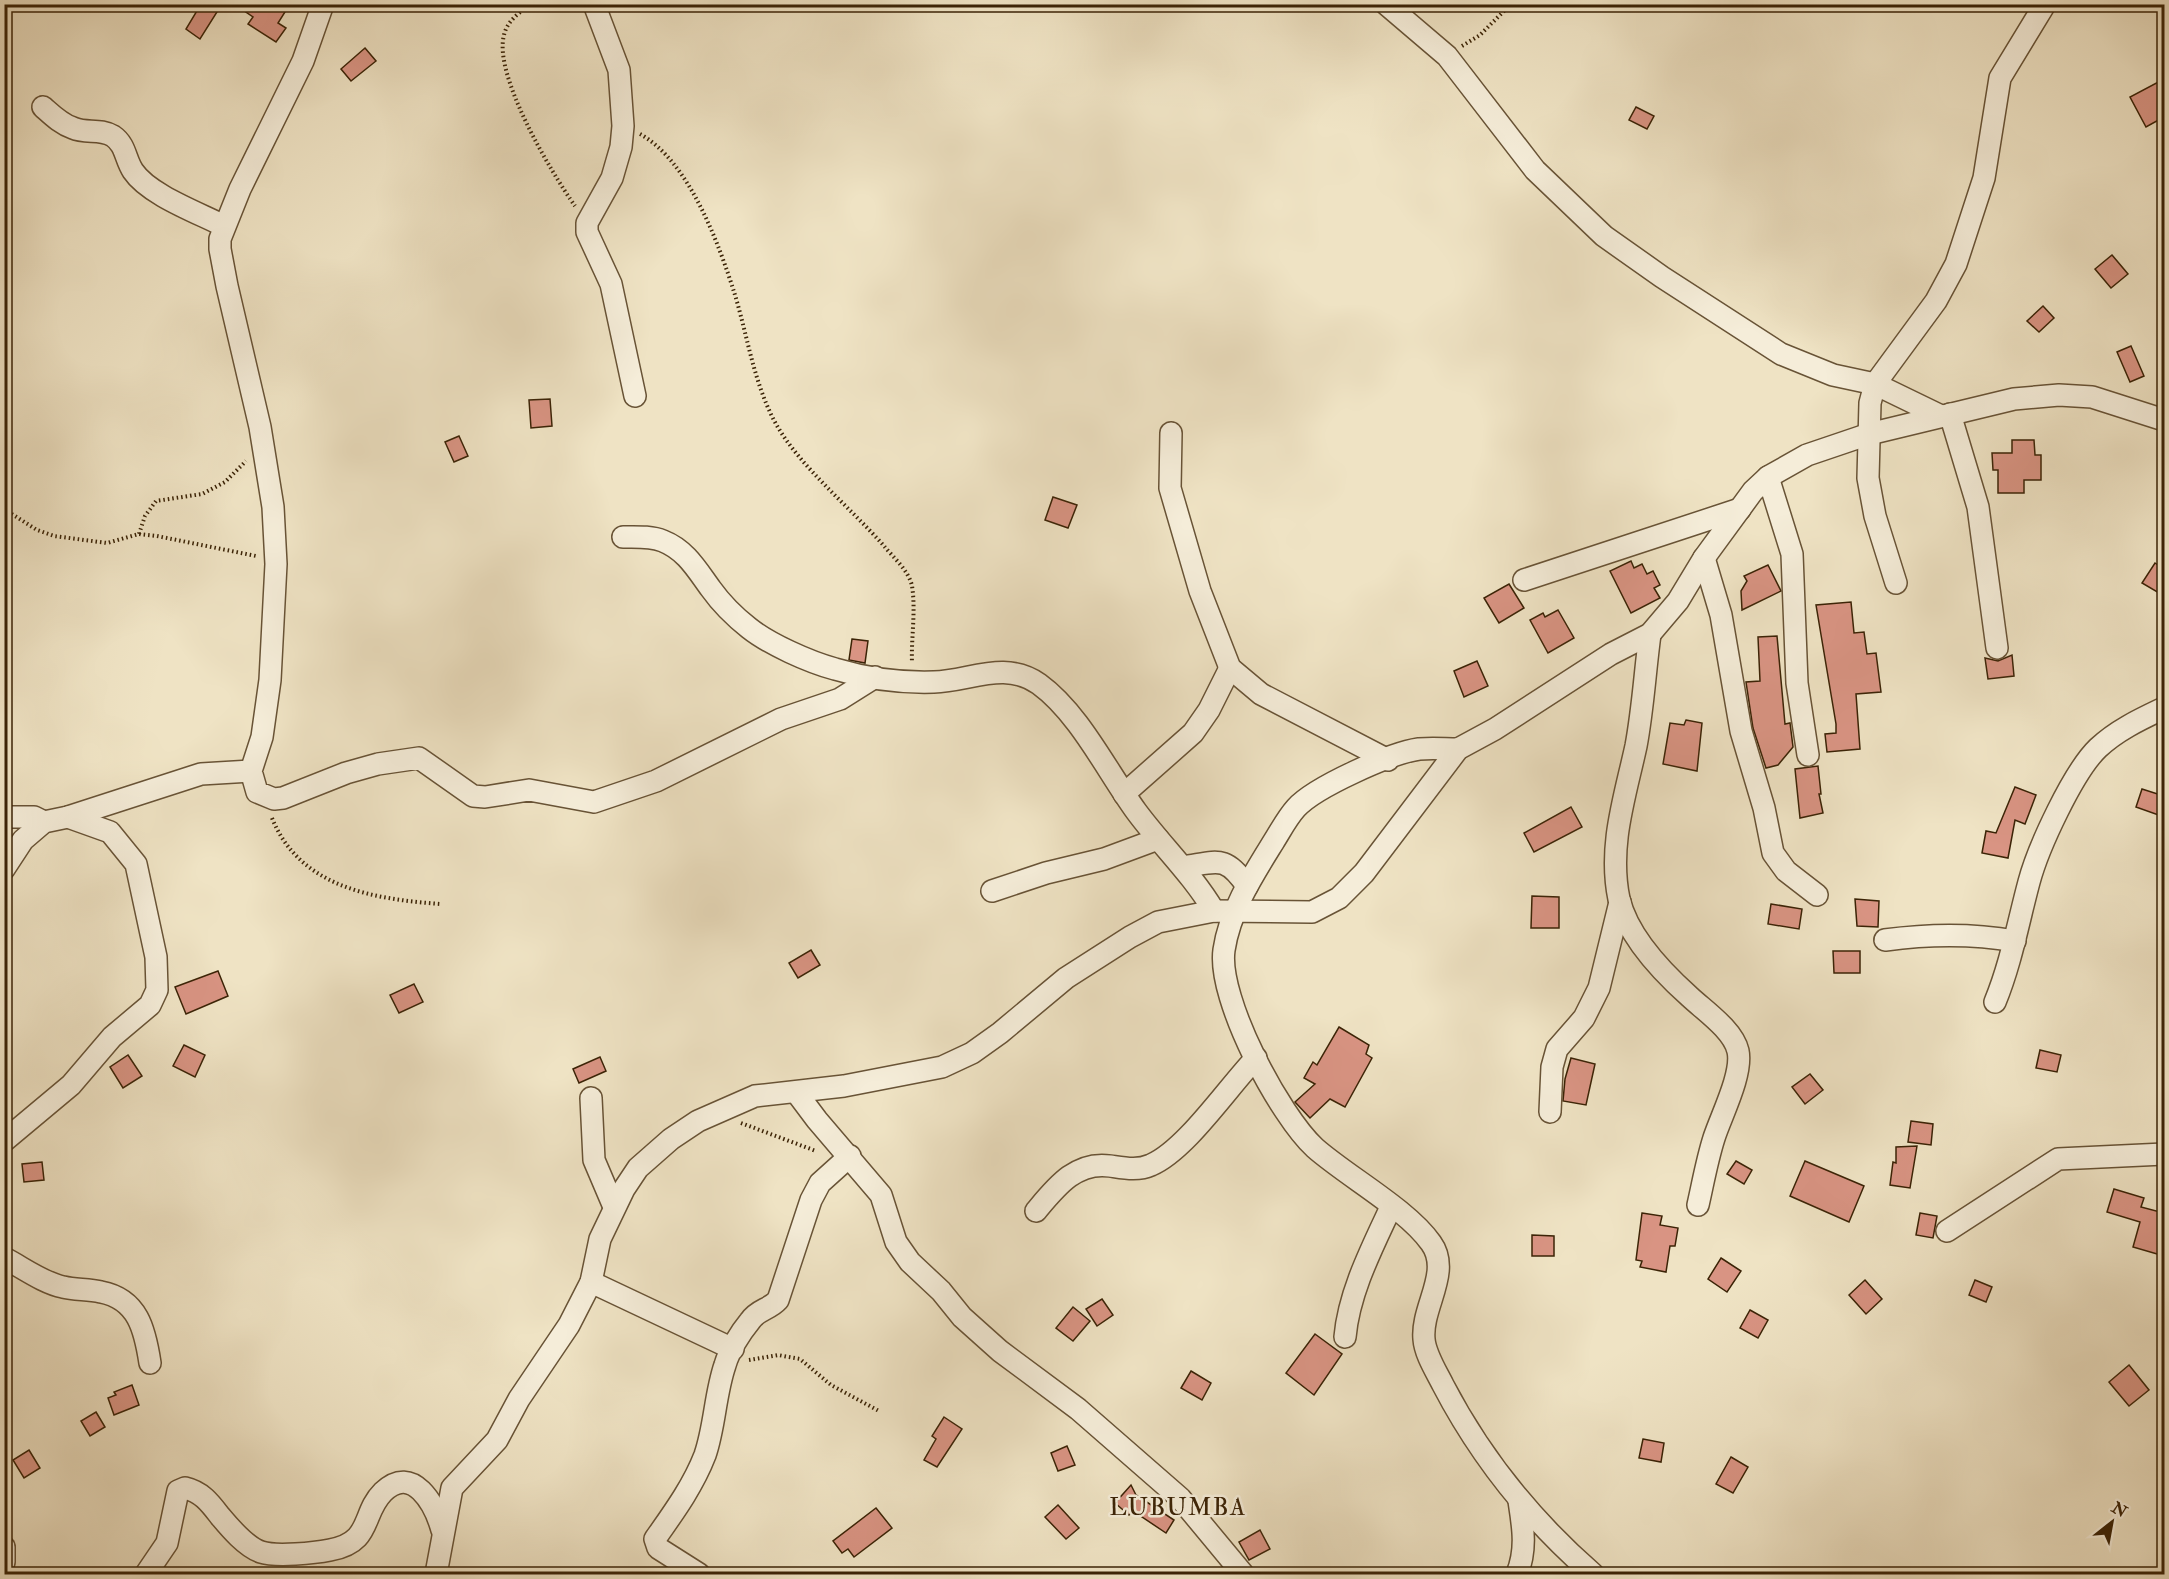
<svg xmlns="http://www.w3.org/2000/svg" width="2169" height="1579" font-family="'IM FELL Double Pica',serif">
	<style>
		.building { fill: #d99483; stroke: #3b2306; stroke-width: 1.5 }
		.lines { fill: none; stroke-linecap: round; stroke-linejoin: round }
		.street-casing { stroke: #685336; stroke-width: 24 }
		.path { stroke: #3b2306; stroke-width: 4; stroke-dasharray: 1.5 3; stroke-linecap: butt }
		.street { stroke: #f5edd9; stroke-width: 21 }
		.labels { text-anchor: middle; stroke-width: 5; stroke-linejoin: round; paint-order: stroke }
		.quarter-label { font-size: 24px; letter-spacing: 1.5px; fill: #3b2306; stroke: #f5edd9 }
	</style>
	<rect width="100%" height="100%" fill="#efe3c4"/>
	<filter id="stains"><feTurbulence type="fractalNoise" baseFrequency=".00333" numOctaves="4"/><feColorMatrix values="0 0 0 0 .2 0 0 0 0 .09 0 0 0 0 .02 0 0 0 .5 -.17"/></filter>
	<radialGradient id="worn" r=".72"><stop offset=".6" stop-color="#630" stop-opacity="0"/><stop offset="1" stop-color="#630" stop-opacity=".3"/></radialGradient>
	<g class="building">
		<polygon points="201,4 222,4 200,39 186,29"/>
		<polygon points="234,4 290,4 278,23 286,28 276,42 248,24 253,17"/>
		<polygon points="365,48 376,61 351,81 341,69"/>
		<polygon points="2164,79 2164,117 2146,127 2130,97"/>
		<polygon points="1636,107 1654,116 1647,129 1629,120"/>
		<polygon points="2112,255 2128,274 2111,288 2095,269"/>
		<polygon points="2043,306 2054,318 2039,332 2027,321"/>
		<polygon points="2131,346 2144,376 2130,382 2117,352"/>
		<polygon points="550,399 552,426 531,428 529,400"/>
		<polygon points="459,436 468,456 454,462 445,442"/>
		<polygon points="2012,440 2034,440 2035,455 2041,455 2041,480 2024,480 2024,493 1998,493 1998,470 1993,470 1992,453 2012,453"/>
		<polygon points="1053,497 1077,505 1068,528 1045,520"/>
		<polygon points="1631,561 1634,568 1642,564 1647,574 1653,571 1660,585 1654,588 1660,598 1631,613 1610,571"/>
		<polygon points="2155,563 2164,569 2164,583 2159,593 2142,583"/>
		<polygon points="1768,565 1781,591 1742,610 1741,591 1747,581 1744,576"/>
		<polygon points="1509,584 1524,608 1499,623 1484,598"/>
		<polygon points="1851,602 1854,633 1864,632 1867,654 1876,653 1881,692 1856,694 1860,749 1827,752 1825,734 1836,733 1836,724 1816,605"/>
		<polygon points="1558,610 1574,638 1548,653 1530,620 1543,613 1545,617"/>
		<polygon points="1777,636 1785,724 1790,723 1793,747 1778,765 1766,768 1753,728 1746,682 1760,681 1758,637"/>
		<polygon points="852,639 868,641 865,663 849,660"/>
		<polygon points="2012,655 2014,676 1988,679 1985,658 1998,661"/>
		<polygon points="1477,661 1488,686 1464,697 1454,671"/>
		<polygon points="1686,720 1702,723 1697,771 1663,764 1670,723 1684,725"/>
		<polygon points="1818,766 1821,794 1819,794 1823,813 1800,818 1795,769"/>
		<polygon points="2015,787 2036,795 2025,824 2015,820 2008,858 1982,853 1986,831 1996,833"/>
		<polygon points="2142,789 2164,796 2164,817 2136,807"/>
		<polygon points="1571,807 1582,827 1534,852 1524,833"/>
		<polygon points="1532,896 1559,897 1559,928 1531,928"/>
		<polygon points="1855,899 1879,901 1878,927 1857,926"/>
		<polygon points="1771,904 1802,909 1799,929 1768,924"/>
		<polygon points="811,950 820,965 798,978 789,963"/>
		<polygon points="1833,951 1860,951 1860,973 1834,973"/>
		<polygon points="218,971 228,996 186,1014 175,987"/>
		<polygon points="414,984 423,1002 399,1013 390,995"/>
		<polygon points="1339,1027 1369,1045 1366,1054 1372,1058 1345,1107 1330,1099 1310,1118 1295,1102 1315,1084 1304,1078 1313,1062 1317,1065"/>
		<polygon points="184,1045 205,1055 195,1077 173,1066"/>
		<polygon points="2040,1050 2061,1055 2057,1072 2036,1068"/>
		<polygon points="128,1055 142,1076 123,1088 110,1067"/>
		<polygon points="600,1057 606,1071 579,1083 573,1069"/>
		<polygon points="1571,1058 1595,1064 1586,1105 1563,1101 1565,1079"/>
		<polygon points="1810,1074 1823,1090 1805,1104 1792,1087"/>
		<polygon points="1911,1121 1933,1124 1931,1145 1908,1142"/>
		<polygon points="1917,1146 1910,1188 1890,1185 1893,1162 1896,1163 1896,1147"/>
		<polygon points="1736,1161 1752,1170 1744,1184 1727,1174"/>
		<polygon points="1805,1161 1864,1186 1849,1222 1790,1196"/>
		<polygon points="42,1162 44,1180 24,1182 22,1164"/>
		<polygon points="2114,1189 2144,1198 2141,1207 2164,1213 2164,1256 2133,1247 2140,1222 2107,1212"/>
		<polygon points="1642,1213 1662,1216 1660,1225 1678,1228 1675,1246 1670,1246 1666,1272 1640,1267 1642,1261 1636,1260"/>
		<polygon points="1920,1213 1937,1216 1933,1238 1916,1235"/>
		<polygon points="1532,1235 1554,1236 1554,1256 1532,1256"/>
		<polygon points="1721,1258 1741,1271 1727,1292 1708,1279"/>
		<polygon points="1865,1280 1882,1299 1866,1314 1849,1295"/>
		<polygon points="1975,1280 1992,1287 1986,1302 1969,1295"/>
		<polygon points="1102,1299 1113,1315 1097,1326 1086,1309"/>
		<polygon points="1073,1307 1090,1321 1073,1341 1056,1328"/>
		<polygon points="1750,1310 1768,1320 1758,1338 1740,1328"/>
		<polygon points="1315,1334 1342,1354 1314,1395 1286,1373"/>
		<polygon points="2129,1365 2149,1390 2129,1406 2109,1382"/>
		<polygon points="1191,1371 1211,1383 1202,1400 1181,1388"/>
		<polygon points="132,1385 139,1405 114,1415 108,1398 116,1395 114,1392"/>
		<polygon points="96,1412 105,1427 90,1436 81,1421"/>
		<polygon points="944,1417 962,1429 937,1467 924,1460 936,1439 932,1436"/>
		<polygon points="1643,1439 1664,1443 1661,1462 1639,1458"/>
		<polygon points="1067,1446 1075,1465 1058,1471 1051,1453"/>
		<polygon points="29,1450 40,1468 24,1478 13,1460"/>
		<polygon points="1731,1457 1748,1467 1733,1493 1716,1484"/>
		<polygon points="1131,1485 1136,1495 1174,1520 1166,1533 1133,1511 1129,1515 1115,1503"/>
		<polygon points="1058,1505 1079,1528 1066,1539 1045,1517"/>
		<polygon points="876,1508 892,1528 854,1557 848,1549 842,1553 833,1541"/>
		<polygon points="1260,1530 1270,1549 1249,1560 1239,1542"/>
	</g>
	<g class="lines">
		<defs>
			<g id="street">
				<polyline points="323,4 303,61 240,189 220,239 220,249 227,286 260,427 273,507 276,564 270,680 262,737 251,771 257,792 274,799 283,798 346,773 378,764 419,758 473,796 485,797 529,790 594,802 656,781 781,719 840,699 875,677"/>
				<polyline points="594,4 619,70 623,126 621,147 612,178 587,223 587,232 611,284 635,396"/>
				<polyline points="1386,4 1447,56 1535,170 1604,236 1662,277 1781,354 1833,375 1875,384 1941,416"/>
				<path d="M43,107C52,115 61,124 73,128C86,134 100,128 113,136C126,145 125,159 133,171C149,195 199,213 224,226"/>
				<polyline points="1950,414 1978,507 1997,648"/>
				<polyline points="1171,433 1170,488 1200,591 1230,668 1261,694 1388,760"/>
				<polyline points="1768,477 1792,554 1797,683 1808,755"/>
				<path d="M623,537C636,537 651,536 663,541C686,550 697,570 711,589C721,603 735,617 749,628C769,644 809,662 835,669C865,678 902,683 934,682C970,681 1005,660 1039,684C1079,713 1107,771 1136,811C1161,845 1192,874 1214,911"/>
				<polyline points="1704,558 1721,615 1741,731 1764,808 1773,853 1786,871 1817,895"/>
				<polyline points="1524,580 1740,509"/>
				<polyline points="1896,583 1875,516 1868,478 1870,403 1875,384 1936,301 1956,264 1984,178 2000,78 2045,4"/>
				<path d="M1650,634C1645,671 1643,709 1636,746C1625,797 1608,846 1619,899C1628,937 1662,972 1690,997C1705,1011 1733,1030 1738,1051C1743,1074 1721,1116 1714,1138C1707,1160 1703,1183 1698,1205"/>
				<path d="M1458,749C1446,749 1432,748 1419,749C1391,753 1315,787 1296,808C1287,818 1281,830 1274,841C1253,875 1230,910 1224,950C1217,999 1280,1116 1315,1148C1348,1177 1407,1209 1431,1243C1452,1272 1421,1307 1424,1339C1425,1354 1436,1371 1443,1385C1481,1458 1531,1520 1593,1574"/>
				<polyline points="1124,794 1193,733 1209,710 1230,668"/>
				<polyline points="4,817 34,817 44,822"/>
				<path d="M1183,867C1217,862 1225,854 1247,886"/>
				<polyline points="4,869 23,840 44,822 68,817 201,774 251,771"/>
				<polyline points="992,891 1046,873 1104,859 1158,839"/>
				<path d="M1885,940C1929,934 1970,933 2015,941"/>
				<path d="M1995,1002C2011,963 2018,923 2029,882C2038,848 2073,772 2098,748C2117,730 2141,719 2164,708"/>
				<polyline points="796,1092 817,1120 881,1195 896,1242 910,1262 941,1291 962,1317 1000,1351 1078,1409 1180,1498 1243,1574"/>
				<polyline points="591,1098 594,1160 614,1207"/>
				<polyline points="1550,1112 1552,1067 1557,1049 1584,1018 1599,988 1620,902"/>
				<polyline points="4,1141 71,1085 112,1037 150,1005 157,990 156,957 136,864 110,832 68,817"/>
				<path d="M1036,1211C1056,1187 1076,1161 1110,1166C1124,1168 1138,1171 1151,1165C1186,1150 1228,1087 1256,1058"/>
				<polyline points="1947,1231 2058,1159 2164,1154"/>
				<path d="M4,1258C22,1267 43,1283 63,1287C75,1290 88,1289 101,1292C138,1299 145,1330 150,1363"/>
				<polyline points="591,1282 733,1349"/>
				<path d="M1345,1337C1349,1292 1372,1248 1391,1207"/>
				<polyline points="4,1547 4,1562"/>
				<path d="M146,1574L167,1543L178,1491L185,1488C202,1492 210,1503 220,1516C230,1528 246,1547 261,1552C276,1557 315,1553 330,1550C373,1542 361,1514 383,1492C413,1463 435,1505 442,1530"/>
				<polyline points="436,1574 452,1488 497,1440 519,1399 569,1325 591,1282 600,1239 624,1189 638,1168 671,1139 698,1121 755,1096 844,1086 942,1067 972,1053 1000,1033 1066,978 1130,937 1158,922 1214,911 1312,912 1339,898 1364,873 1458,749 1495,729 1611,654 1650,634 1678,601 1704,558 1753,491 1768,477 1807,455 1869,434 2014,399 2059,395 2092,397 2164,420"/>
				<path d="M699,1574L658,1548L655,1539C674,1512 693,1486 705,1455C715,1426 715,1394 725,1365C729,1351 740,1333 750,1321C758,1309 769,1310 778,1300L811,1200L820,1183L850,1156"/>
				<path d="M1517,1574C1527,1549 1523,1527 1519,1501"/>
			</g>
		</defs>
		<use href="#street" class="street-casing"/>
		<g class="path">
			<path d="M531,4C520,12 507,21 504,35C493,75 551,172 575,206"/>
			<polyline points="1462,46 1480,35 1505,10 1507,4"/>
			<path d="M640,134C689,161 719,244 735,295C748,338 754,384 776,424C801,468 850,507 884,546C893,557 909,571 912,586C916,611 911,638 912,663"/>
			<polyline points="4,509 37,530 54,536 107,543 139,534 157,536 256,556"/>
			<polyline points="139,534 145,516 156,501 202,494 225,482 246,461"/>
			<path d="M272,818C300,888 374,899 440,904"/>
			<polyline points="741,1123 816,1151"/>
			<polyline points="749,1360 778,1355 800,1359 831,1385 879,1411"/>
		</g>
		<use href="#street" class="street"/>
	</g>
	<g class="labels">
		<g class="quarter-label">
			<text x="1178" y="1515">LUBUMBA</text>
		</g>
	</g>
	<rect width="2169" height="1579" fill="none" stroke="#efe3c4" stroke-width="24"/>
	<rect x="6" y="6" width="2157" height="1567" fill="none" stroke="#3b2306" stroke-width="3"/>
	<rect x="12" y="12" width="2145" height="1555" fill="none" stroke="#3b2306" stroke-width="1.5"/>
	<g transform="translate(2112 1522) rotate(31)" stroke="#f5edd9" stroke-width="4.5" paint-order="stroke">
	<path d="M0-4.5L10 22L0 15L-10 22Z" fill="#3b2306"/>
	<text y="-9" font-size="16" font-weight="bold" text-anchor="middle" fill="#3b2306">N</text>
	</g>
	<rect width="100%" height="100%" filter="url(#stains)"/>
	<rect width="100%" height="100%" fill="url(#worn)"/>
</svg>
